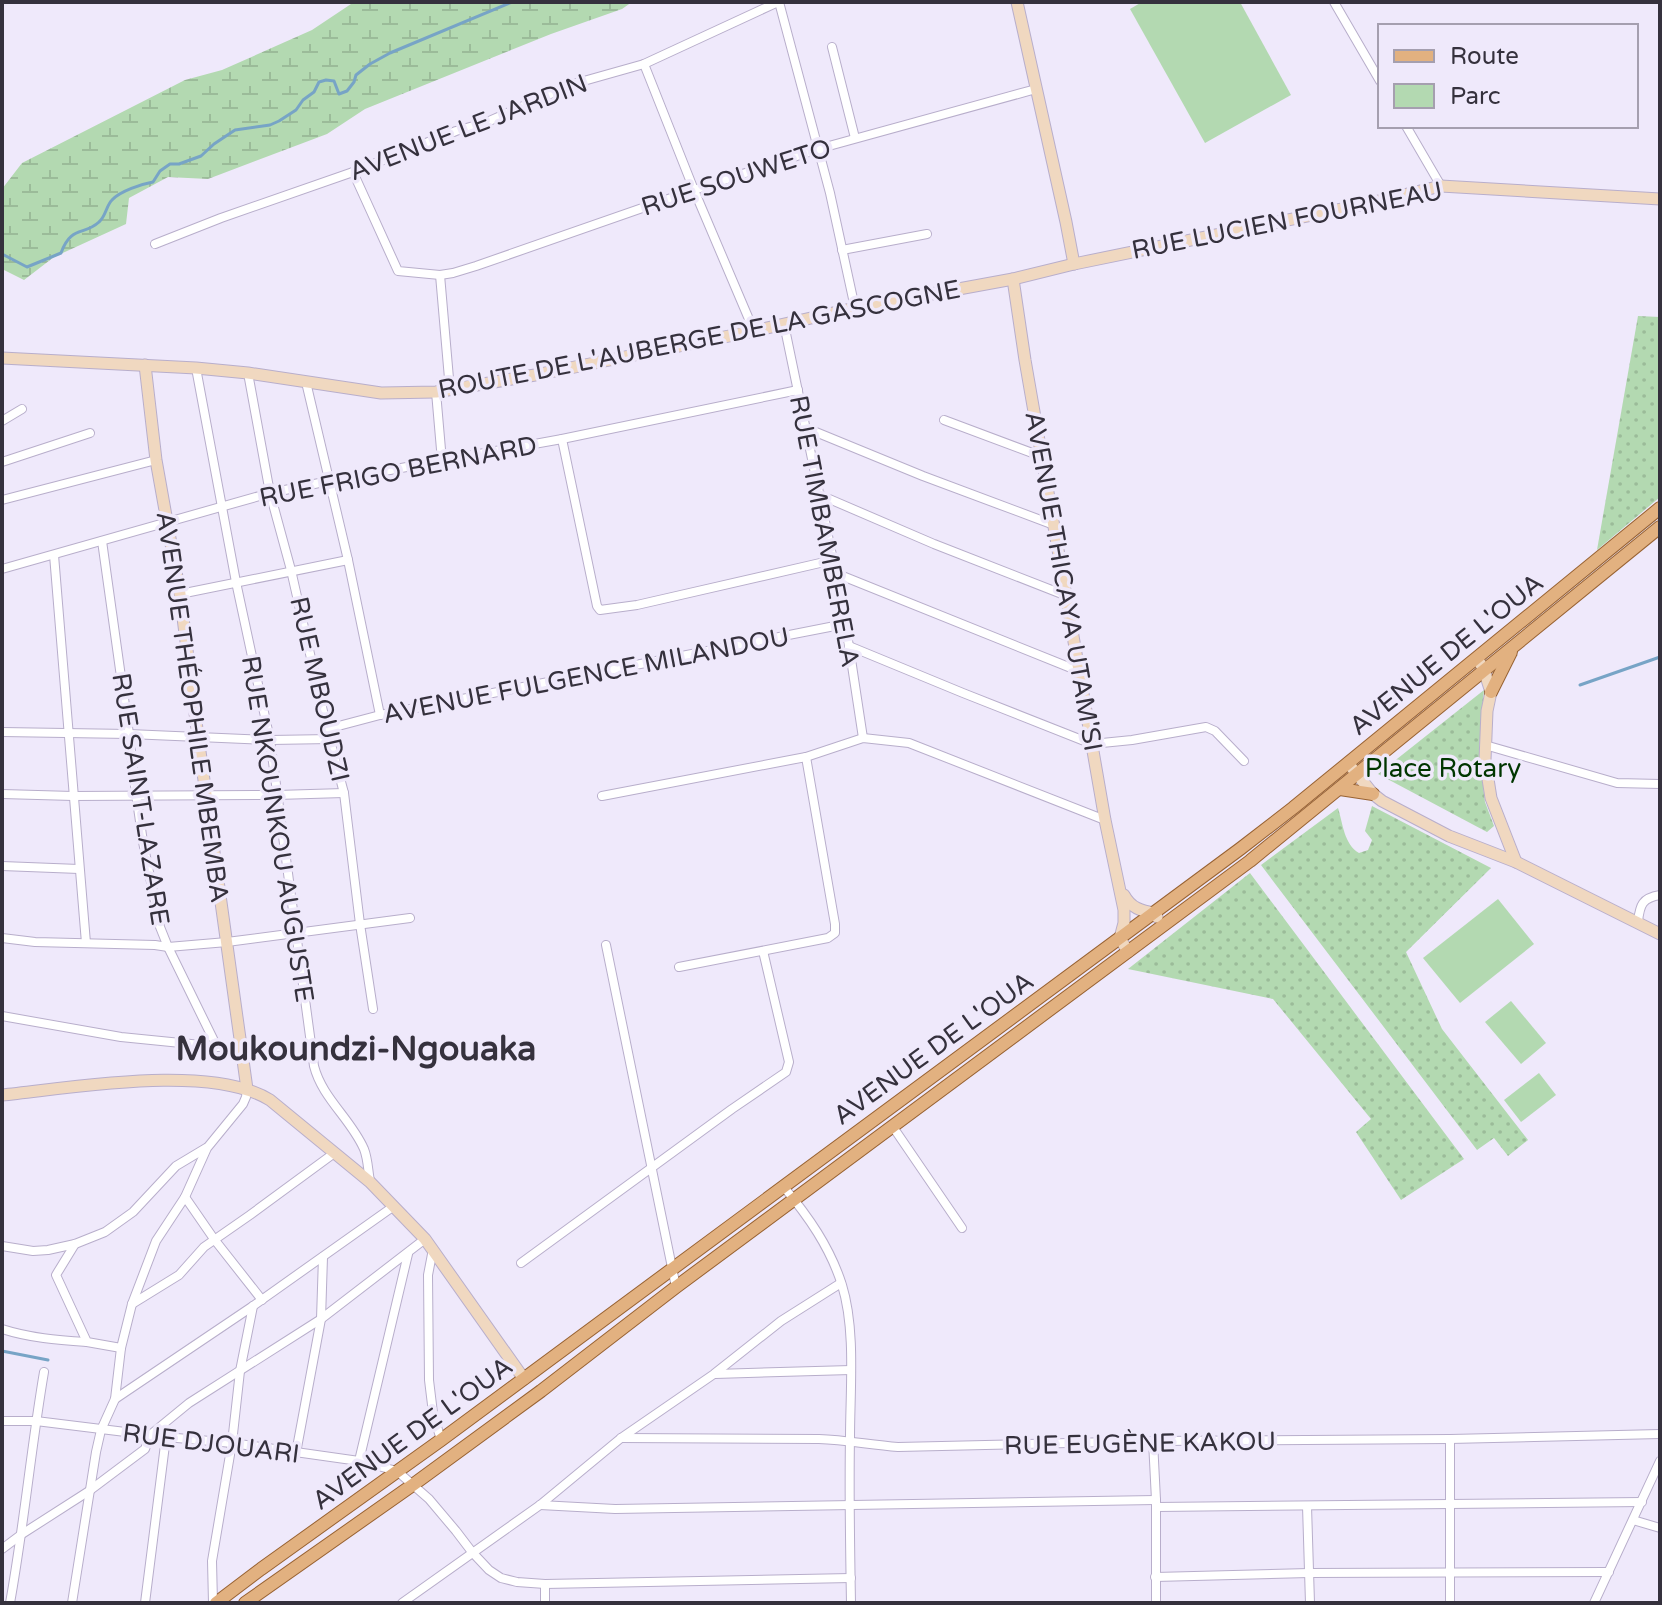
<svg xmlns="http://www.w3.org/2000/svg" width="1662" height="1605" font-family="'Varela Round',sans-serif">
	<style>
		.green { fill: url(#green-dots) }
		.wetland { fill: url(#wetland-marsh) }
		.pitch { fill: #b3d9b1 }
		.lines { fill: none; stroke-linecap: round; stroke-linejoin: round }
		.stream { stroke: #77a4c6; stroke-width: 3 }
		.street-casing { stroke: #b8aecb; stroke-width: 10 }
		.secondary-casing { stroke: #b8aecb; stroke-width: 13 }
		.primary-casing { stroke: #986232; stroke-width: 14 }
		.street { stroke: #fff; stroke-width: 8 }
		.secondary { stroke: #f0d8c0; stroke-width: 11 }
		.primary { stroke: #e2b180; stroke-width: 12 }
		.labels { text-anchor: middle; stroke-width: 7; stroke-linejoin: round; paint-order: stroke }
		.street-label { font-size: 26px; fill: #35313d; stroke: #efe9fb }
		.park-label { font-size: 26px; fill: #003600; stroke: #efe9fb }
		.district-label { font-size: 34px; font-weight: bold; fill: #35313d; stroke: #efe9fb }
	</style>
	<defs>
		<pattern id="green-dots" width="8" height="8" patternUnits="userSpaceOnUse" patternTransform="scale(2)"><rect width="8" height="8" fill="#b3d9b1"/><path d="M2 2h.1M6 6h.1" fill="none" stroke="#9bbb99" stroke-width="1.8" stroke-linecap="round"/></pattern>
		<pattern id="wetland-marsh" width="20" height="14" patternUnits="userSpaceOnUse" patternTransform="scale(2)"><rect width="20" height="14" fill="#b3d9b1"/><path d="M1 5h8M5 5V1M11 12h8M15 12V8" fill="none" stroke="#9bbb99"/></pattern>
	</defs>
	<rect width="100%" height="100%" fill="#efe9fb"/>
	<g class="green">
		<polygon points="1638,316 1660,317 1660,497 1597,550"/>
		<polygon points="1484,690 1479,750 1485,802 1494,826 1487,832 1378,774"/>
		<path d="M1372,806L1491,868L1406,952L1442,1029L1528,1140L1508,1156L1494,1138L1477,1150L1261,865L1338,808C1343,824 1344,844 1359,853L1368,850L1372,840L1365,831Z"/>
		<polygon points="1250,873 1464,1159 1401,1200 1356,1132 1371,1119 1273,999 1128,969"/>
	</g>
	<polygon class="wetland" points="354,2 632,2 622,9 551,34 365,109 327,134 208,179 168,177 129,198 126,224 54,257 24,280 2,269 2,189 22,163 185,80 222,70 312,30"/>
	<g class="pitch">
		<polygon points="1142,2 1240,2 1291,95 1205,143 1130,9"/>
		<polygon points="1498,899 1534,944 1460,1003 1423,958"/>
		<polygon points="1511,1001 1546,1043 1521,1064 1485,1022"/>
		<polygon points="1539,1073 1556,1095 1521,1122 1504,1100"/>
	</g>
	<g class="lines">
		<g class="stream">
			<path d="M2,254L27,267L61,253C71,225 84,236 99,222C106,216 106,206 112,200C120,191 142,184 153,182L160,171L170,164H179L201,156L214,144L235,130L270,125L279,121L296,110L303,100L314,92L319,82L326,80L334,81L339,94L347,91L354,82L356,75L370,64L390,53L512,2"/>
			<polyline points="1580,685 1660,657"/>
			<polyline points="2,1351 48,1360"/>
		</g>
		<defs>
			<g id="street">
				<polyline points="779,2 830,193 855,308"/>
				<polyline points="1334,2 1380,81"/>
				<polyline points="832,47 855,138"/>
				<polyline points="644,64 694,190 754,331"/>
				<polyline points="1406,126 1441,186"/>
				<polyline points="353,172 398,271 440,275 453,273 476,266 694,190 818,149 1036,89"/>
				<polyline points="155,244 221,218 353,172 456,131 487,122 573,84 644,64 778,2"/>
				<polyline points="842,250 927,234"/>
				<polyline points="440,275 450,390"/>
				<polyline points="784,324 833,560 849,646 863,738"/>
				<path d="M196,368L236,582L270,740L314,1066C322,1098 351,1119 364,1149C368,1159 368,1171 370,1181"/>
				<polyline points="248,373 270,493 291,570 327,729 344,793 360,924 373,1009"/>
				<polyline points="306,382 348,560 380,715"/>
				<polyline points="436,392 442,461"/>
				<polyline points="944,420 1043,457"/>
				<polyline points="2,421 22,409"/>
				<polyline points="806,428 923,476 1054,525"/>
				<polyline points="562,439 597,606 600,610 637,605 833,560"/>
				<polyline points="2,462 90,433"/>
				<polyline points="820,495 934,544 1067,596"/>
				<polyline points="2,500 156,460"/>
				<polyline points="102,541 129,734 136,794 143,842 160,927 168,947 217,1047"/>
				<polyline points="54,555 86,943"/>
				<polyline points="2,569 270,493 329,481 562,439 798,390"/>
				<polyline points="835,573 1081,672"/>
				<polyline points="180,594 348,560"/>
				<polyline points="849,646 963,693 1092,744 1132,740 1206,727 1215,731 1244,761"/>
				<polyline points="327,729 380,715 845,624"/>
				<polyline points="2,732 129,734 270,740 331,739"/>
				<polyline points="1485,745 1617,783 1660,784"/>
				<polyline points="2,794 73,796 277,795 344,793"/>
				<polyline points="602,796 806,757 863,738 909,743 1105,820"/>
				<polyline points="2,866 79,869"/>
				<path d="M1638,921C1640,905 1642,898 1660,895"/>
				<polyline points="2,938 35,942 155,945 168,947 227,942 410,918"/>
				<polyline points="606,945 676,1287"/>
				<polyline points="679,967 828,938 835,933 835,924 806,757"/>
				<polyline points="2,1016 121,1037 241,1049"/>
				<polyline points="893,1127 962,1228"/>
				<path d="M783,1186C808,1216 830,1247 842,1285C856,1330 850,1390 850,1438C849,1493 850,1548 851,1603"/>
				<polyline points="185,1197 214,1239 262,1300"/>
				<polyline points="75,1244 56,1275 87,1342 121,1348"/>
				<polyline points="2,1246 33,1251 48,1250 75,1244 105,1232 133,1212 176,1166 206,1148"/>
				<polyline points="433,1249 428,1275 429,1380 433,1413 441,1440"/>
				<polyline points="521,1263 732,1109 786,1072 789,1062 763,951"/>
				<polyline points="132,1304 179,1275 204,1247 250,1215 333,1154"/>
				<path d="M2,1329C30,1338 57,1340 87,1342"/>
				<polyline points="715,1374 851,1370"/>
				<polyline points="115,1399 253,1306 394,1206"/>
				<polyline points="2,1421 36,1421 166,1437 232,1443 359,1461 397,1471 429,1499 456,1531 472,1552 489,1570 501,1578 517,1582 545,1584 851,1578"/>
				<path d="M621,1438L819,1439C846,1440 871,1445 898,1447L1153,1441L1450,1439L1660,1434"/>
				<polyline points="1153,1441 1156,1500 1156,1603"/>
				<polyline points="296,1453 321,1319 323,1257"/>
				<polyline points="359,1461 408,1254"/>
				<polyline points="540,1505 615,1509 1156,1500"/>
				<polyline points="1307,1506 1310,1603"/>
				<polyline points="1156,1507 1642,1502"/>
				<polyline points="1633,1520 1660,1528"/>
				<polyline points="2,1549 22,1534 89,1491 145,1449 150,1435 189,1403 321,1319 425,1239"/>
				<polyline points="1155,1577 1309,1573 1609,1572"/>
				<polyline points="545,1584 545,1603"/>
				<path d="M10,1603C24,1526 31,1448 44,1372"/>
				<polyline points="72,1603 96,1452 101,1430 115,1399 121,1348 132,1304 156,1241 185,1197 207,1148 243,1104 246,1097 247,1089"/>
				<polyline points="145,1603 166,1437"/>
				<polyline points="213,1603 212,1561 232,1443 240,1371 253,1306"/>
				<polyline points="402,1603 540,1505 621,1438 714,1374 781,1321 841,1283"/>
				<polyline points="1450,1603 1450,1439"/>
				<polyline points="1594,1603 1660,1461"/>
			</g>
			<g id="secondary">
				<polyline points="1017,2 1066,222 1074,264"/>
				<polyline points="1013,279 1025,360 1105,820 1124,910 1124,923 1120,938 1128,952"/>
				<polyline points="2,358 196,368 248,373 381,393 436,392 535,375 754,331 855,308 1013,279 1074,264 1366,204 1441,186 1660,199"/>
				<polyline points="145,365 156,460 180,594 198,737 247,1089"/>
				<polyline points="1477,658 1484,670 1491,692 1487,711 1485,760 1491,798 1516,862"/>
				<polyline points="1348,763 1373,794 1382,801 1449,836 1516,862 1660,934"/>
				<path d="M1124,895C1131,908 1141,911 1155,913L1157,917"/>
				<path d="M2,1095C72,1088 210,1063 270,1100L370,1182L425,1239L524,1379"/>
			</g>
			<g id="primary">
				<polyline points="1491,692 1511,652"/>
				<polyline points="1340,789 1373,794"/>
				<polyline points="216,1603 261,1569 441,1440 1240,849 1293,808 1660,508"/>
				<polyline points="245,1603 414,1484 541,1391 676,1287 1250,861 1660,527"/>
			</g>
		</defs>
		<use href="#street" class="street-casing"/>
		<use href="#secondary" class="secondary-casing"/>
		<use href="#primary" class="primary-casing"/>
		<use href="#street" class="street"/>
		<use href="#secondary" class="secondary"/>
		<use href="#primary" class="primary"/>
	</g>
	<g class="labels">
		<g class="street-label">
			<text transform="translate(468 127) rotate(-21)" y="9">AVENUE LE JARDIN</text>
			<text transform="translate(736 177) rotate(-18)" y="9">RUE SOUWETO</text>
			<text transform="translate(1287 220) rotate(-11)" y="9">RUE LUCIEN FOURNEAU</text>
			<text transform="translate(699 339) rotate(-11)" y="9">ROUTE DE L'AUBERGE DE LA GASCOGNE</text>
			<text transform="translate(398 471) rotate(-11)" y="9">RUE FRIGO BERNARD</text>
			<text transform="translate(825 531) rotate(79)" y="9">RUE TIMBAMBERELA</text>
			<text transform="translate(1064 581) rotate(80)" y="9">AVENUE THICAYA UTAM'SI</text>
			<text transform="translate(1446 654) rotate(-39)" y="9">AVENUE DE L'OUA</text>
			<text transform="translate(586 675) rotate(-11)" y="9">AVENUE FULGENCE MILANDOU</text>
			<text transform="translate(320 689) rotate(77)" y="9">RUE MBOUDZI</text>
			<text transform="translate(193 707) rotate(82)" y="9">AVENUE THÉOPHILE MBEMBA</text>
			<text transform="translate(141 799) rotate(81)" y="9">RUE SAINT-LAZARE</text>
			<text transform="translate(278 829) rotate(81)" y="9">RUE NKOUNKOU AUGUSTE</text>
			<text transform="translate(933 1048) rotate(-36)" y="9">AVENUE DE L'OUA</text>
			<text transform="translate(412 1433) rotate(-36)" y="9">AVENUE DE L'OUA</text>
			<text transform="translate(211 1443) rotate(7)" y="9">RUE DJOUARI</text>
			<text transform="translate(1140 1443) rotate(-1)" y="9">RUE EUGÈNE KAKOU</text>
		</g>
		<g class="park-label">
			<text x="1443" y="777">Place Rotary</text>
		</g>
		<g class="district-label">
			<text x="356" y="1060">Moukoundzi-Ngouaka</text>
		</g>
	</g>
	<rect width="1662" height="1605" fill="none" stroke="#35313d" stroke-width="8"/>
	<rect x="1378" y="24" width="260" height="104" fill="#efe9fb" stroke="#a59faf" stroke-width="2"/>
	<rect x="1394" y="50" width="40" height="12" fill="#e2b180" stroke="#a59faf" stroke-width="2"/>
	<text x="1450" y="64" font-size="24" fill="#35313d">Route</text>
	<rect x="1394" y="84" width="40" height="24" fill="#b3d9b1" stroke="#a59faf" stroke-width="2"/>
	<text x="1450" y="104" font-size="24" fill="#35313d">Parc</text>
</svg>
